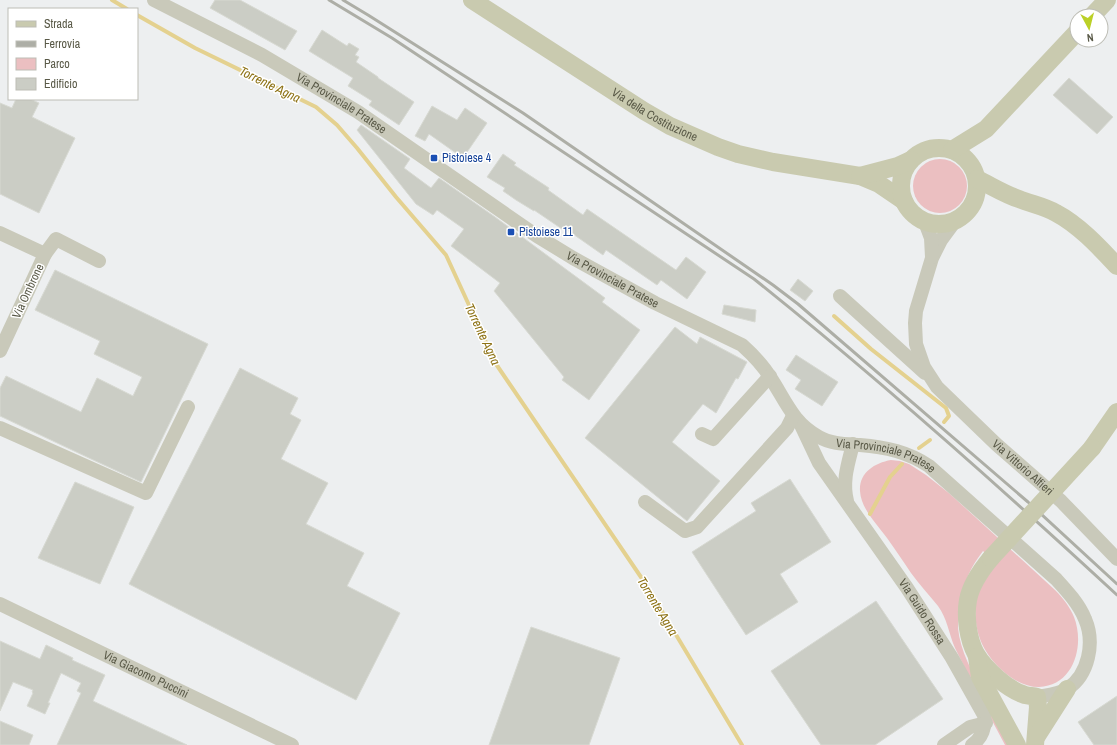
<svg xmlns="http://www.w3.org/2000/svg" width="1117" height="745" font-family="'Archivo Narrow',sans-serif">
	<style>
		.green { fill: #ebbfc1 }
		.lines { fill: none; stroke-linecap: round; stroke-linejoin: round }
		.stream { stroke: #e4d18f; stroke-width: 4 }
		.building { fill: #cbcdc5; stroke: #d7d9d2 }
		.minor { stroke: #c9c9ba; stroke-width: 14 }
		.major { stroke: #c9caaf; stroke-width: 18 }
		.rail { stroke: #adaea6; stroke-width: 3 }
		.major-bridge { stroke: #c9caaf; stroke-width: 18 }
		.transit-dot { fill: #1a4fb4; stroke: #fff; stroke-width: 1.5 }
		.labels { text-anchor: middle; stroke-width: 3; stroke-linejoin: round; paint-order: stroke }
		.street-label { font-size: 12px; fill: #595947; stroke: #fff }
		.transit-label { font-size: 12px; fill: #164399; stroke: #fff; text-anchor: start }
		.water-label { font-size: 13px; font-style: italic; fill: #8e7316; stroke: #fff }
	</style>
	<rect width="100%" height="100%" fill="#edeff0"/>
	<g class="green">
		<circle cx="940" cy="186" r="27"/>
		<path d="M891,460L900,461L909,464L926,475L950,494L1055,590C1063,598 1070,607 1074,617C1085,645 1074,686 1039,687C1014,687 988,661 980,639C975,626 974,610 977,597C978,589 992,571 996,563L983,551C970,568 965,580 961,600C960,610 958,619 958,628C960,651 973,673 983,693C992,711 1001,728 1010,745H1005C988,713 971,681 955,648C949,634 947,618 938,606C929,595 919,584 911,573C903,561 895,549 887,538C877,524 861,509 860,491C859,473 874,463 891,460Z"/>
	</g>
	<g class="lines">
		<g class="stream">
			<polyline points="112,0 127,9"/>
			<polyline points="137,15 195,48 316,107 337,125 357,148 396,197 446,255 496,364 645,583 742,745"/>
			<polyline points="834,316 871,349 946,408 949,416 944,422"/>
			<polyline points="919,448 930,440"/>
			<polyline points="870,514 890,477 902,464"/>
		</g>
	</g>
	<g class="building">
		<polygon points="215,0 240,0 297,31 285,50 210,8"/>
		<polygon points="322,30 347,46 349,43 359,49 355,55 359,57 356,62 378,77 378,78 414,102 399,125 369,105 372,101 348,86 353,78 309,51"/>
		<polygon points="1069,78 1113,117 1097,134 1053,95"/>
		<polygon points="16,99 30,99 39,103 32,117 75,138 39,213 0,194 0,103 12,108"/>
		<polygon points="432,106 457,120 465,108 487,123 463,158 429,134 425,141 415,136"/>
		<polygon points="361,125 410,159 404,168 431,188 439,178 495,217 605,298 602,302 640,330 589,400 562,380 564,377 494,291 500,283 451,246 464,229 437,210 433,215 416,204 357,130"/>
		<polygon points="503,154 516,163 514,165 549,188 548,190 583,215 587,209 676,270 686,257 706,272 687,299 661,280 657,285 606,250 603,255 563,227 562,229 534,210 534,211 516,200 503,191 505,188 487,177"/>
		<polygon points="55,270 208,344 141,482 89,458 0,416 0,388 6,376 81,412 97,378 133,396 142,377 94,354 100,341 35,310"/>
		<polygon points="798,279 813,291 805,301 790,290"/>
		<polygon points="724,305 756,310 755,322 722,314"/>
		<polygon points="675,327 697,344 700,337 747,362 738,379 736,378 716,413 703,404 672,442 720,481 687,521 585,438"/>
		<polygon points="796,355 838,382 822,406 795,389 801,380 786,370"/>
		<polygon points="240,368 298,398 290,414 301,420 281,459 328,483 306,524 364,553 347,586 400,613 356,700 129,584"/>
		<polygon points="790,479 831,542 780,574 798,602 746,635 692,552 756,511 751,503"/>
		<polygon points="75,482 134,507 100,584 38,558"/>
		<polygon points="876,601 943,699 875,745 821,745 771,671"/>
		<polygon points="531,627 620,658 589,745 489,745"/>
		<polygon points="0,641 40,659 46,645 73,658 72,660 105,675 93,701 187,745 57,745 81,693 77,691 81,683 61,673 48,703 50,703 45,714 27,706 33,693 32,692 33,690 13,682 0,711"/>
		<polygon points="1117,696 1117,745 1094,745 1078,722"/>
		<polygon points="0,721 33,735 29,745 0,745"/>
	</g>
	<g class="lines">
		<g class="minor">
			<path id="s1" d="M154,0L262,55L358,112L537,236L573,258L655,303L742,345C752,354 763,365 770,377C786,401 792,422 819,437C831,444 847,444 860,445C886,447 908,452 929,466L1056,579C1067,591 1079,604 1085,619C1095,642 1089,675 1067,689C1058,694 1047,695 1037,697"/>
			<path id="s2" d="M955,221L941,240L932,258L916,311L915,323L916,344L924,367L937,387L996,444L1061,501L1117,559"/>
			<polyline points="925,222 931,238 932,257"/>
			<polyline points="0,233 45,254 0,351"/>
			<polyline points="45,254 56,239 99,261"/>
			<polyline points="840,296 925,373"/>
			<path id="s3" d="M801,425L819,463L907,588L952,658L984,715C986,727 982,738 972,745"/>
			<polyline points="0,428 146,493 188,407"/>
			<polyline points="702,434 713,439 770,376"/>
			<path d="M847,501C842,481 848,464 853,444"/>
			<polyline points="645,502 685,531 697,527 787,428 793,416"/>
			<path id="s4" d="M0,604L292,745"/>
			<polyline points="944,745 970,727 986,723"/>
		</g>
		<g class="major">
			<path id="s5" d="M472,0L644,111L670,126L718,147L738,154L773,162L860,176L879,184L904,201"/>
			<polyline points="1092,16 1107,0"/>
			<circle cx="939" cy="186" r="38"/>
			<polyline points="952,150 986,129 1077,32"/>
			<polyline points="860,176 898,166 911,160"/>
			<path d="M977,179C990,185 1004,194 1019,199C1031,204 1044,206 1056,213C1079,225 1100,248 1117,266"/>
			<polyline points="1092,448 1117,412"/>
			<path d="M991,558C981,570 971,584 968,600C965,617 968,639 976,654C985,669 1008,690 1025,695C1029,696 1033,696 1037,697L1038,707L1035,745"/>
			<polyline points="977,657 980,677 1017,745"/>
			<polyline points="1037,736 1067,689"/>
		</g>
		<g class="rail">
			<path d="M329,0L392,38L754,279C879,379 999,486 1117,595"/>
			<polyline points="343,0 368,15 523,113 773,285 798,304 1028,502 1117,584"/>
		</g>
		<polyline class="major-bridge" points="991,558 1092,448"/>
	</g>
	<g class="transit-dot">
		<rect x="430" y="154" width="8" height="8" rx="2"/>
		<rect x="507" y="228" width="8" height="8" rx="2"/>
	</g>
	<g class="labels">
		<g class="street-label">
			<text dy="4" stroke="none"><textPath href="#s1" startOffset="214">Via Provinciale Pratese</textPath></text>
			<text dy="4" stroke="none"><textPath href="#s5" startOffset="216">Via della Costituzione</textPath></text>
			<text dy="4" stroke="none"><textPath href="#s1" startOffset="538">Via Provinciale Pratese</textPath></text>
			<text transform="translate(28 291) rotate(-65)" y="4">Via Ombrone</text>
			<text dy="4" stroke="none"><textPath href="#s1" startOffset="874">Via Provinciale Pratese</textPath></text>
			<text dy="4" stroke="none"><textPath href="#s2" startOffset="298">Via Vittorio Alfieri</textPath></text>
			<text dy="4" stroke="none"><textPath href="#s3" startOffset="223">Via Guido Rossa</textPath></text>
			<text dy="4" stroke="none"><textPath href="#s4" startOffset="162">Via Giacomo Puccini</textPath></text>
		</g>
		<g class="transit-label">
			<text x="442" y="162">Pistoiese 4</text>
			<text x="519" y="236">Pistoiese 11</text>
		</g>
		<g class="water-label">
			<text transform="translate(270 84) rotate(26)" y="5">Torrente Agna</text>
			<text transform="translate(483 334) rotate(65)" y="5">Torrente Agna</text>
			<text transform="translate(658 606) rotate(59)" y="5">Torrente Agna</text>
		</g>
	</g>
	<rect x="8" y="8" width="130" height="92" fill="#ffffff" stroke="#bdbdb5"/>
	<rect x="16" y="21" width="20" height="6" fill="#c9caaf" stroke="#bdbdb5"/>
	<text x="44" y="28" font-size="12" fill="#595947">Strada</text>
	<rect x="16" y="41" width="20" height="6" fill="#adaea6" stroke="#bdbdb5"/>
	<text x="44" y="48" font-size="12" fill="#595947">Ferrovia</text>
	<rect x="16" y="58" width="20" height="12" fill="#ebbfc1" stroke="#bdbdb5"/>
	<text x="44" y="68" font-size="12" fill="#595947">Parco</text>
	<rect x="16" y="78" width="20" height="12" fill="#cbcdc5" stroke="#bdbdb5"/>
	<text x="44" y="88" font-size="12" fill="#595947">Edificio</text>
	<g transform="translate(1089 28) rotate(173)"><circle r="19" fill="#ffffff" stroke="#bdbdb5"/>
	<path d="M0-3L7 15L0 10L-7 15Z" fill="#bbd027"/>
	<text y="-6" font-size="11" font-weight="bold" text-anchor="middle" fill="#595947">N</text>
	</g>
</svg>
